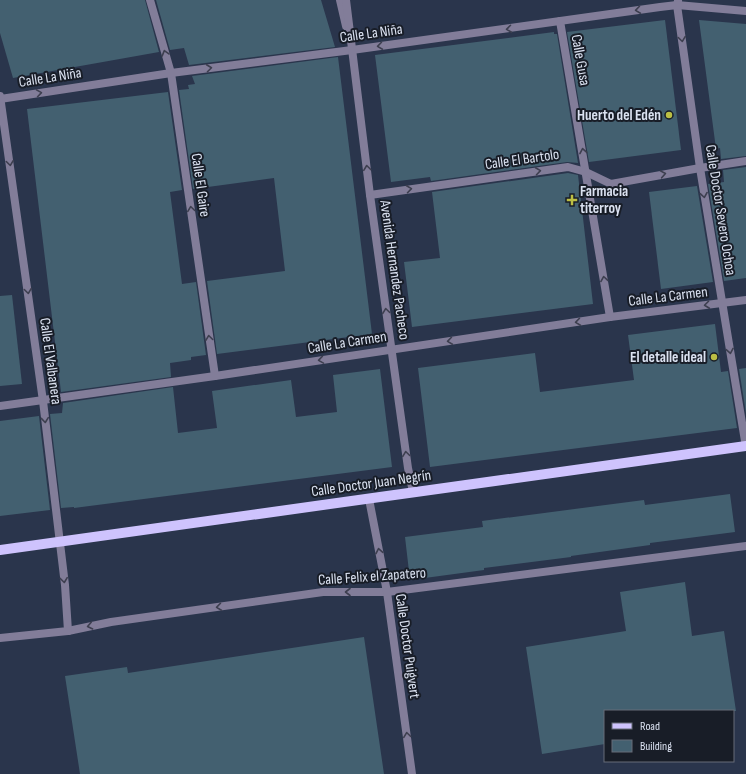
<svg xmlns="http://www.w3.org/2000/svg" width="746" height="774" font-family="'Sofia Sans Condensed',sans-serif">
	<style>
		.building { fill: #436070 }
		.lines { fill: none; stroke-linecap: round; stroke-linejoin: round }
		.service { stroke: #827d99; stroke-width: 8 }
		.pedestrian { stroke: #827d99; stroke-width: 8 }
		.minor { stroke: #827d99; stroke-width: 8 }
		.tertiary { stroke: #827d99; stroke-width: 8 }
		.primary { stroke: #cec3fd; stroke-width: 10 }
		.oneway { stroke: #3d3f4f }
		.poi-dot { fill: #bcbf44; stroke: #181d27; stroke-width: 1.5 }
		.labels { text-anchor: middle; stroke-width: 4; stroke-linejoin: round; paint-order: stroke }
		.street-label { font-size: 15px; fill: #dbe2f1; stroke: #181d27 }
		.poi-label { font-size: 15px; font-weight: bold; fill: #dbe2f1; stroke: #181d27; text-anchor: end }
	</style>
	<rect width="100%" height="100%" fill="#2a354c"/>
	<g class="building">
		<polygon points="0,0 145,0 159,52 13,78 0,33"/>
		<polygon points="156,0 321,0 335,47 189,65 184,48 170,50"/>
		<polygon points="665,20 681,150 589,162 567,32"/>
		<polygon points="699,20 746,24 746,156 721,159 720,148 716,149"/>
		<polygon points="554,32 554,34 557,34 578,163 567,162 431,181 430,177 391,182 375,55"/>
		<polygon points="338,57 372,334 217,354 207,281 285,271 274,178 193,189 179,90 189,89 188,85 195,84 192,76"/>
		<polygon points="168,92 182,190 170,192 182,284 196,282 206,355 191,357 191,360 170,363 171,377 61,392 27,109"/>
		<polygon points="746,167 746,278 724,281 708,184 724,182 723,170"/>
		<polygon points="568,173 578,175 593,304 412,327 404,262 440,258 432,192"/>
		<polygon points="697,186 713,282 661,289 649,192"/>
		<polygon points="12,295 22,384 0,386 0,296"/>
		<polygon points="715,324 721,372 728,371 737,428 430,467 418,368 535,353 540,392 634,380 628,335"/>
		<polygon points="746,368 746,413 739,369"/>
		<polygon points="380,369 392,467 74,508 74,507 61,508 50,414 62,413 63,403 173,387 178,433 217,428 212,391 291,380 296,417 337,412 333,375"/>
		<polygon points="39,416 50,510 0,516 0,421"/>
		<polygon points="730,494 735,532 650,543 650,545 571,556 571,557 484,568 484,570 410,580 405,537 483,527 482,521 644,500 645,505"/>
		<polygon points="685,582 692,636 724,631 736,711 605,711 605,744 542,754 526,647 626,631 620,592"/>
		<polygon points="364,637 384,774 80,774 65,676 127,667 128,673"/>
	</g>
	<g class="lines">
		<polyline class="service" points="68,631 111,622 323,592 387,592"/>
		<g class="pedestrian">
			<polyline points="340,0 346,26"/>
			<polyline points="387,592 746,546"/>
		</g>
		<g class="minor">
			<polyline points="150,0 171,73 215,376"/>
			<polyline points="678,1 677,5 700,168 746,447"/>
			<polyline points="560,21 610,317"/>
			<polyline points="0,99 171,73 352,50 660,7 677,5 746,11"/>
			<polyline points="370,195 568,167 586,172 611,184 700,168 746,161"/>
			<polyline points="0,406 215,376 610,317 746,300"/>
			<polyline points="369,499 387,592 412,774"/>
		</g>
		<g class="tertiary">
			<polyline points="346,0 370,195 408,468 413,492"/>
			<polyline points="0,96 43,401 65,585 68,631 0,638"/>
		</g>
		<polyline class="primary" points="0,550 746,446"/>
	</g>
	<defs><path id="oneway-chevron" d="M-2-3.5L2.5 0L-2 3.5" fill="none" stroke-width="1.6" stroke-linecap="round" stroke-linejoin="round"/></defs>
	<g class="oneway">
		<use href="#oneway-chevron" transform="translate(638 10) rotate(172)"/>
		<use href="#oneway-chevron" transform="translate(509 29) rotate(172)"/>
		<use href="#oneway-chevron" transform="translate(682 39) rotate(82)"/>
		<use href="#oneway-chevron" transform="translate(380 46) rotate(172)"/>
		<use href="#oneway-chevron" transform="translate(165 53) rotate(-106)"/>
		<use href="#oneway-chevron" transform="translate(209 68) rotate(-7)"/>
		<use href="#oneway-chevron" transform="translate(39 93) rotate(-9)"/>
		<use href="#oneway-chevron" transform="translate(583 151) rotate(-100)"/>
		<use href="#oneway-chevron" transform="translate(10 163) rotate(82)"/>
		<use href="#oneway-chevron" transform="translate(367 168) rotate(-97)"/>
		<use href="#oneway-chevron" transform="translate(538 171) rotate(-8)"/>
		<use href="#oneway-chevron" transform="translate(663 174) rotate(-10)"/>
		<use href="#oneway-chevron" transform="translate(409 189) rotate(-8)"/>
		<use href="#oneway-chevron" transform="translate(704 195) rotate(81)"/>
		<use href="#oneway-chevron" transform="translate(191 209) rotate(-98)"/>
		<use href="#oneway-chevron" transform="translate(604 279) rotate(-99)"/>
		<use href="#oneway-chevron" transform="translate(28 291) rotate(82)"/>
		<use href="#oneway-chevron" transform="translate(707 305) rotate(173)"/>
		<use href="#oneway-chevron" transform="translate(386 311) rotate(-98)"/>
		<use href="#oneway-chevron" transform="translate(578 322) rotate(172)"/>
		<use href="#oneway-chevron" transform="translate(209 338) rotate(-98)"/>
		<use href="#oneway-chevron" transform="translate(450 341) rotate(172)"/>
		<use href="#oneway-chevron" transform="translate(730 351) rotate(80)"/>
		<use href="#oneway-chevron" transform="translate(321 360) rotate(171)"/>
		<use href="#oneway-chevron" transform="translate(45 420) rotate(84)"/>
		<use href="#oneway-chevron" transform="translate(406 454) rotate(-98)"/>
		<use href="#oneway-chevron" transform="translate(379 551) rotate(-101)"/>
		<use href="#oneway-chevron" transform="translate(64 580) rotate(83)"/>
		<use href="#oneway-chevron" transform="translate(348 592) rotate(180)"/>
		<use href="#oneway-chevron" transform="translate(219 607) rotate(172)"/>
		<use href="#oneway-chevron" transform="translate(90 626) rotate(168)"/>
		<use href="#oneway-chevron" transform="translate(407 735) rotate(-98)"/>
	</g>
	<g class="poi-dot">
		<circle cx="669" cy="115" r="4"/>
		<path d="M570 194h4v4h4v4h-4v4h-4v-4h-4v-4h4z"/>
		<circle cx="714" cy="357" r="4"/>
	</g>
	<g class="labels">
		<g class="street-label">
			<text transform="translate(371 33) rotate(-8)" y="5">Calle La Niña</text>
			<text transform="translate(581 60) rotate(80)" y="5">Calle Gusa</text>
			<text transform="translate(50 77) rotate(-9)" y="5">Calle La Niña</text>
			<text transform="translate(522 159) rotate(-8)" y="5">Calle El Bartolo</text>
			<text transform="translate(201 185) rotate(82)" y="5">Calle El Gaire</text>
			<text transform="translate(721 210) rotate(81)" y="5">Calle Doctor Severo Ochoa</text>
			<text transform="translate(395 270) rotate(82)" y="5">Avenida Hernandez Pacheco</text>
			<text transform="translate(668 296) rotate(-7)" y="5">Calle La Carmen</text>
			<text transform="translate(347 342) rotate(-9)" y="5">Calle La Carmen</text>
			<text transform="translate(51 361) rotate(82)" y="5">Calle El Valbanera</text>
			<text transform="translate(371 483) rotate(-8)" y="5">Calle Doctor Juan Negrín</text>
			<text transform="translate(372 576) rotate(-4)" y="5">Calle Felix el Zapatero</text>
			<text transform="translate(408 646) rotate(82)" y="5">Calle Doctor Puigvert</text>
		</g>
		<g class="poi-label">
			<text x="661" y="120">Huerto del Edén</text>
			<text x="580" y="196" text-anchor="start">Farmacia<tspan x="580" dy="17">titerroy</tspan></text>
			<text x="706" y="362">El detalle ideal</text>
		</g>
	</g>
	<rect x="604" y="710" width="130" height="52" fill="#181d27" stroke="#666c78"/>
	<rect x="612" y="723" width="20" height="6" fill="#cec3fd" stroke="#666c78"/>
	<text x="640" y="730" font-size="12" fill="#dbe2f1">Road</text>
	<rect x="612" y="740" width="20" height="12" fill="#436070" stroke="#666c78"/>
	<text x="640" y="750" font-size="12" fill="#dbe2f1">Building</text>
</svg>
